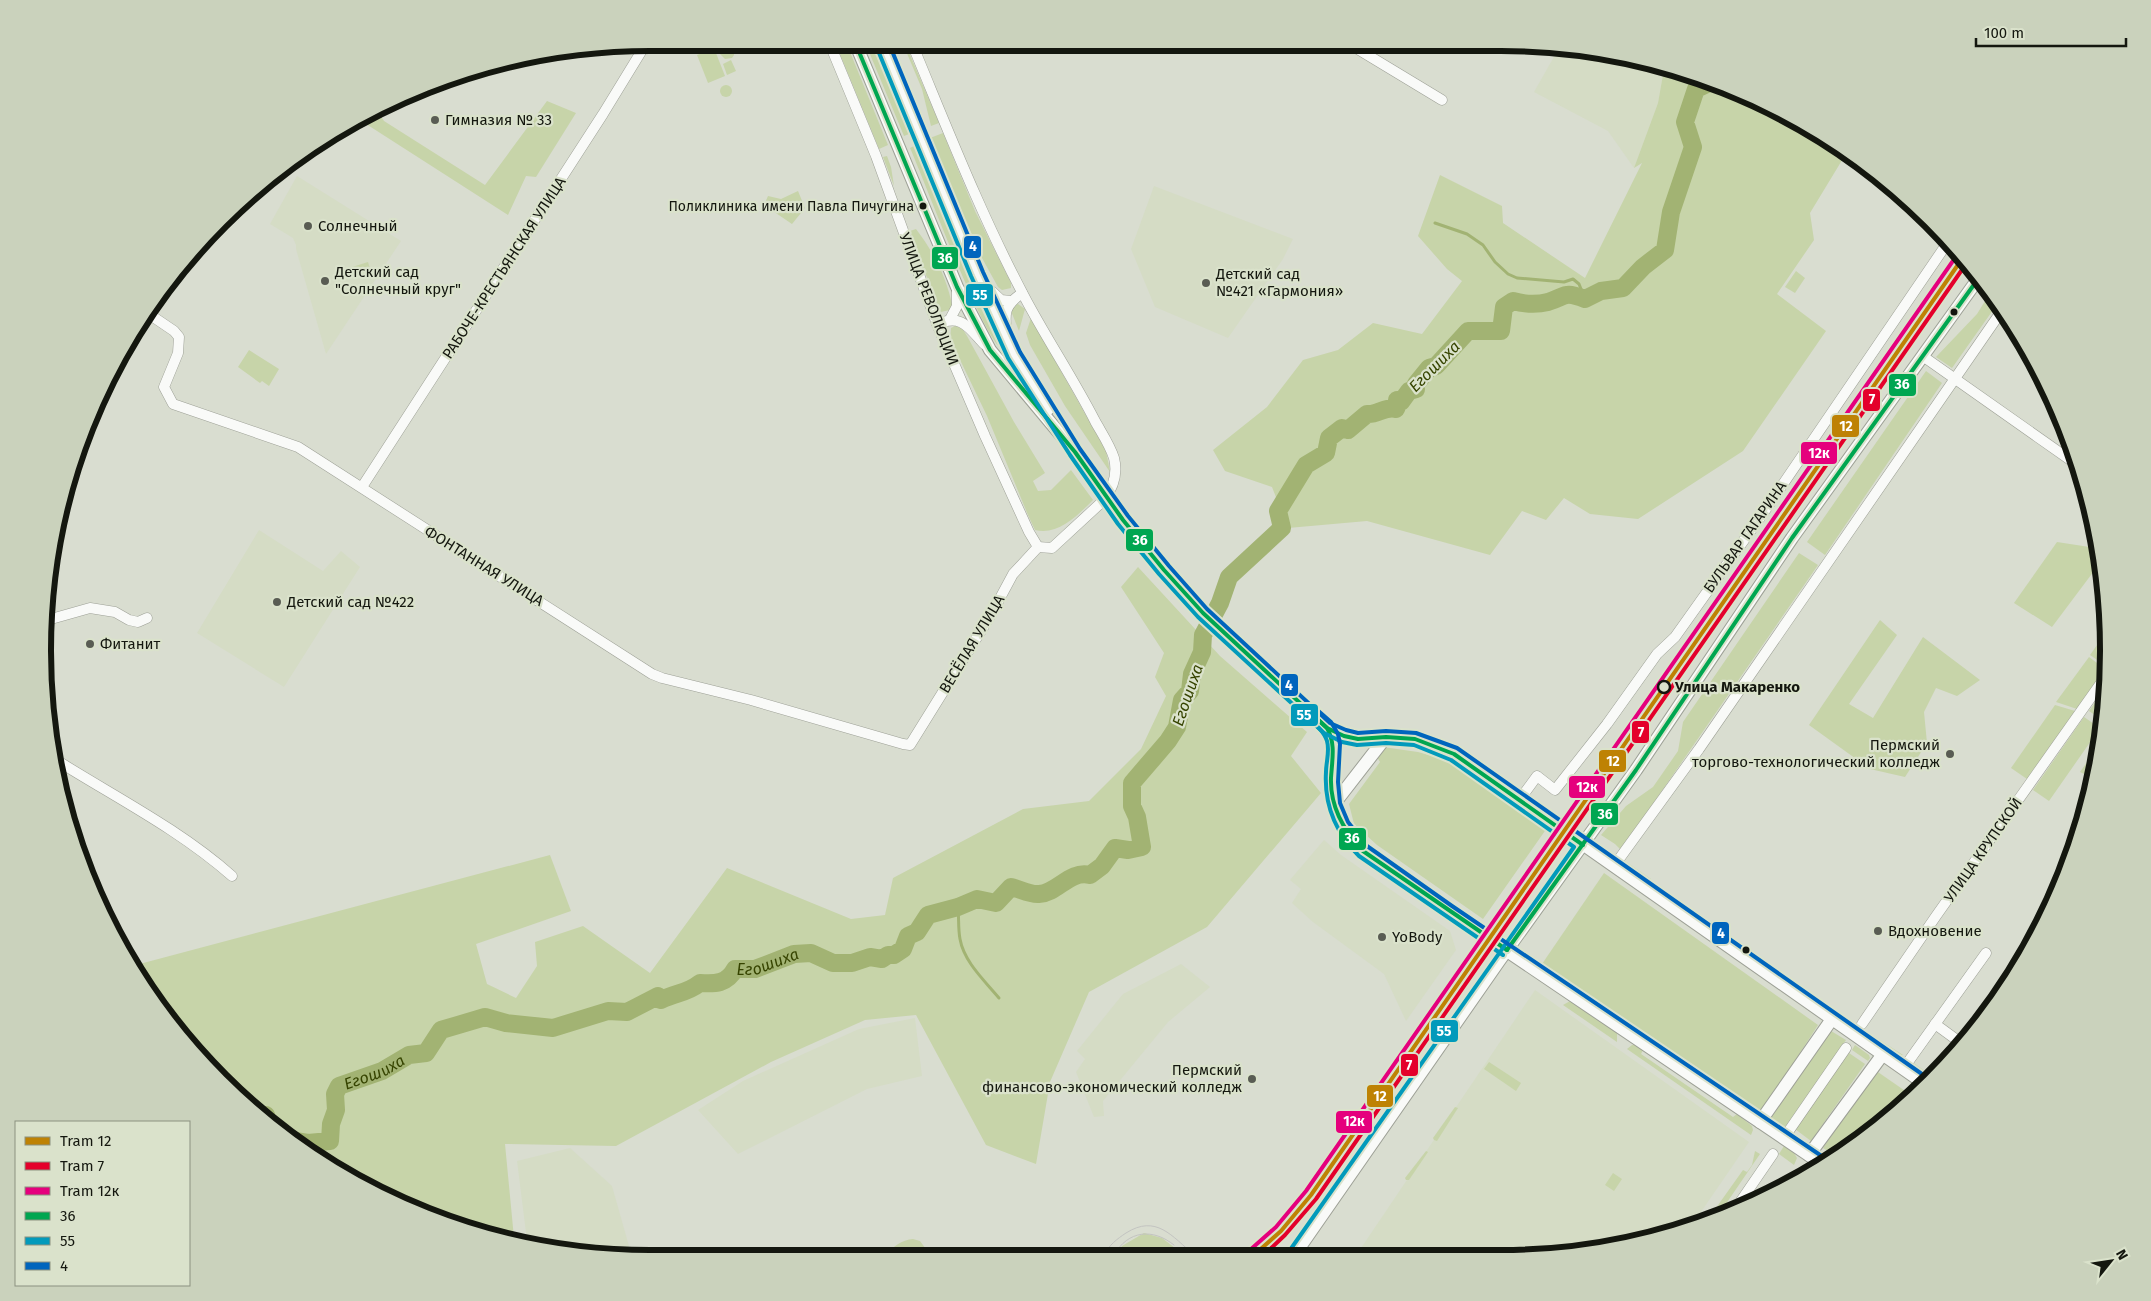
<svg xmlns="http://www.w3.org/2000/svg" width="2151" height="1301" font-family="'Fira Sans',sans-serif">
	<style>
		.built { fill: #d5dcc5 }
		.green { fill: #c7d4a9 }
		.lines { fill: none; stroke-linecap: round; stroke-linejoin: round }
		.stream { stroke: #a2b373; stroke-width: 3 }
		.river { stroke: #a2b373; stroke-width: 18 }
		.minor-casing { stroke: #9da096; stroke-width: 11 }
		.major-casing { stroke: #9da096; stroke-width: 14 }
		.minor { stroke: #f9faf8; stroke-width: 10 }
		.major { stroke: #f9faf8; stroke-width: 12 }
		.tram { stroke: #c3c4c1; stroke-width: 1 }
		.major-bridge-casing { stroke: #9da096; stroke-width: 14; stroke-linecap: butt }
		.major-bridge { stroke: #f9faf8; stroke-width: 12 }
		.bus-1-casing { stroke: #dae2cb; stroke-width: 8 }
		.bus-2-casing { stroke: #dae2cb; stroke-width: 8 }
		.bus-3-casing { stroke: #dae2cb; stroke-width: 8 }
		.bus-1 { stroke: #00a651; stroke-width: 4 }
		.bus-2 { stroke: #029abb; stroke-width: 4 }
		.bus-3 { stroke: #0065bd; stroke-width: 4 }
		.tram-1-casing { stroke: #dae2cb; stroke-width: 8 }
		.tram-2-casing { stroke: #dae2cb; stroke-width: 8 }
		.tram-3-casing { stroke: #dae2cb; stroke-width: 8 }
		.tram-1 { stroke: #be8204; stroke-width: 4 }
		.tram-2 { stroke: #e4002b; stroke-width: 4 }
		.tram-3 { stroke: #e5007d; stroke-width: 4 }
		.poi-dot { fill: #595c53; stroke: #dae2cb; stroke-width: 2 }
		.bus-dot { fill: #14170f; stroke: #dae2cb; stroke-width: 2 }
		.stop-dot { fill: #dae2cb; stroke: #14170f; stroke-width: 2.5 }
		.labels { text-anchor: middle; stroke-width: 4.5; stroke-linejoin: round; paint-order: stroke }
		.bus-label { font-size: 14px; fill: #14170f; stroke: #dae2cb; text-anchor: end }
		.poi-label { font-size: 15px; fill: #14170f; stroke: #dae2cb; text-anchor: start }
		.street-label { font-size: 15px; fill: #14170f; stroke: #dae2cb }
		.stop-label { font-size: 15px; font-weight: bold; fill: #14170f; stroke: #dae2cb; text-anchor: start }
		.water-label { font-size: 16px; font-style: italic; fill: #364400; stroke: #dae2cb }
		.rim { fill: none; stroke: #14170f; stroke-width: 6 }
		.line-badge { stroke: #dae2cb; stroke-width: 2 }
		.badge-label { font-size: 14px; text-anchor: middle; font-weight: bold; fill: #fff }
	</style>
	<rect width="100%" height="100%" fill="#d9ddd0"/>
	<g class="built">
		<polygon points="1559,48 1664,69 1658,103 1634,168 1608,131 1534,92"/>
		<polygon points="297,176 401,241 326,354 296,249 296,245 293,238 270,224"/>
		<polygon points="1154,186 1293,239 1283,259 1228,338 1155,307 1131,249"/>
		<polygon points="259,530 323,571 341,551 360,567 284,687 197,633"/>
		<polygon points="1324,840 1341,855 1450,931 1456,950 1406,1021 1384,974 1313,922 1292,903 1301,889 1290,880"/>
		<polygon points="1181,964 1210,987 1168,1022 1103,1101 1104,1116 1094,1117 1076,1072 1085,1059 1077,1051 1123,994"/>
		<polygon points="1535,990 1749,1142 1690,1228 1580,1253 1357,1254"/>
		<polygon points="915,1018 922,1076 867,1089 738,1154 698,1110 743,1081 859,1029"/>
		<polygon points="570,1148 612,1186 629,1246 622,1257 610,1257 527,1241 517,1161"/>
	</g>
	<g class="green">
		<polygon points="720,47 734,47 734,55 732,58 725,59 720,54"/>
		<polygon points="837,47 848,47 888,145 879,149"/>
		<polygon points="867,47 874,47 909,134 904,136"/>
		<polygon points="714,48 725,76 708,83 697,55"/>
		<polygon points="908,50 939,123 931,126 922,89 906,51"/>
		<polygon points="731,60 736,71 727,75 723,64"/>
		<polygon points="1664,69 1696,75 1839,145 1847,152 1810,213 1814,240 1777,294 1826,331 1743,451 1638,519 1590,514 1564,498 1546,520 1522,511 1490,555 1367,521 1288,528 1272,487 1225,471 1213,450 1267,407 1303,360 1338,350 1373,323 1422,334 1462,281 1447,269 1418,236 1440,175 1502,206 1503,223 1585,278 1642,163 1634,168 1658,103"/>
		<circle cx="726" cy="91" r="6"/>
		<polygon points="547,101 576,113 536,177 526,176 508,215 363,122 354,130 339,131 376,109 384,121 485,185"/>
		<polygon points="943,133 975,211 1011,283 1011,288 1002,290 998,287 982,258 930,138"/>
		<path d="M914,146L1001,348C983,338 923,177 910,148Z"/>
		<polygon points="887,156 891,167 894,186 883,157"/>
		<polygon points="798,191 805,208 792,224 764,205 768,196 781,199"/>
		<path d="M916,229C933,251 947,278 952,305L950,310L941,312L938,308L910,231Z"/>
		<polygon points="368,262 371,272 353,278 349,268"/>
		<polygon points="1796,271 1805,278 1795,293 1785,287"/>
		<polygon points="1990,293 1998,303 1952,368 1936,357 1977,314"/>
		<polygon points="1018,304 1025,309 1019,331 1011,311 1015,305"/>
		<polygon points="1031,318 1106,451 1110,472 1065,406 1030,345 1026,333"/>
		<path d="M955,326L962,328L967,336L1014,422L1045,473L1033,481L1038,491L1051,490L1071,470L1093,500C1078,515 1058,536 1035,530L1028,515L987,416L950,339L951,328Z"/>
		<polygon points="249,350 279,369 269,386 262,381 260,383 238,367"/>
		<polygon points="1926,371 1942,383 1825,555 1807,542"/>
		<polygon points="2057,542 2096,548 2100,563 2052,627 2014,603"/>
		<polygon points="1799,553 1818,565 1621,850 1615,844 1601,835 1626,806 1653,787 1678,751 1683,722"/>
		<polygon points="1138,567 1220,656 1307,732 1291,756 1321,793 1207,927 1089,992 1050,1082 1036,1164 986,1145 916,1015 865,1020 771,1062 616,1146 505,1144 514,1238 455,1226 312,1156 221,1081 168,1020 132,966 550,855 571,911 476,944 487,984 516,998 537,966 535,942 583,926 650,973 727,868 851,919 885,915 893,878 1023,809 1089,801 1141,749 1166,696 1155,677 1164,653 1121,587"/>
		<polygon points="1880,620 1897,635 1849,704 1873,718 1923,637 1980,680 1957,696 1936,688 1924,712 1927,743 1905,777 1870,769 1809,725"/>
		<polygon points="2107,631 2108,651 2106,666 2090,655"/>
		<polygon points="2089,657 2105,669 2077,709 2056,702"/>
		<polygon points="2105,688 2102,720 2089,711"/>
		<polygon points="2055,705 2075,711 2027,779 2011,768"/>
		<polygon points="2084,717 2100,728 2049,801 2033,790"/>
		<polygon points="2099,745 2094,779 2080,772"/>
		<polygon points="1383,747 1418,752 1450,761 1547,828 1483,919 1377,845 1354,824 1349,804 1380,762 1377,757"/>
		<polygon points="1625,861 1651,879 1648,883 1623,866"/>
		<polygon points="1604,873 1818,1025 1762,1112 1542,964"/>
		<polygon points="1660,886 1722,932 1721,934 1658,891"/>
		<polygon points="1815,996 1857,1025 1854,1029 1813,998"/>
		<polygon points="1570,1001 1617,1032 1617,1042 1563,1005"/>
		<polygon points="1831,1031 1846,1040 1783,1130 1769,1120"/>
		<polygon points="1866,1031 1903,1055 1896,1057 1863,1035"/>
		<polygon points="1632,1045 1636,1045 1643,1050 1641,1054 1733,1117 1737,1114 1752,1126 1753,1130 1751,1135 1627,1049"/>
		<polygon points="1855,1045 1869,1055 1870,1058 1868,1061 1852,1050"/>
		<polygon points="1849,1053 1865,1064 1811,1141 1795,1129"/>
		<polygon points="1911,1061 1933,1077 1929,1081 1911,1067"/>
		<polygon points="1489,1062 1521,1083 1516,1091 1484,1069"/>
		<polygon points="1875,1070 1911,1095 1834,1155 1823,1148"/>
		<polygon points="1455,1107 1458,1108 1437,1141 1434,1140 1433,1138"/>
		<polygon points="1784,1146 1794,1153 1797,1158 1794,1165 1779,1154"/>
		<polygon points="1426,1151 1428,1152 1409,1180 1406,1180 1405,1178"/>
		<polygon points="1755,1151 1760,1154 1717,1217 1706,1222 1743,1170 1747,1172 1752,1165"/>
		<polygon points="1613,1173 1622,1179 1614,1191 1605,1185"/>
		<polygon points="1144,1233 1162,1238 1184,1255 1115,1255 1122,1246"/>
		<path d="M913,1239L920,1241L931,1256H887C892,1246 902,1240 913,1239Z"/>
	</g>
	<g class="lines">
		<g class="stream">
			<polyline points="1435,223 1467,234 1483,245 1495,262 1508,274 1517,278 1564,282 1573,279 1579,284 1585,299"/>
			<path d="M958,907C959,918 958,929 960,939C964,962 985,981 999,998"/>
		</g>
		<g class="river">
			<polyline points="262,1115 266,1115 267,1119"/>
			<path id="s1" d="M295,1141L308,1143L330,1141L331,1124L336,1110L335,1094L339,1086L382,1071L409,1055L426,1053L441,1030L485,1017L506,1023L553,1028L608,1011L627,1012L658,996L661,1000C677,992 686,994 700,983C715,984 727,984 735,969H755L794,954L811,953L833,963H852L870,957L882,959L888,955H894L903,949L908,936L917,932L928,915L958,907L977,899L996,903L1011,887C1020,889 1030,895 1039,894C1058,893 1069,870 1090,875L1102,866L1115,848L1128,850L1142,847L1137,817L1132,806V783L1168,741L1177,727L1182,700L1190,691L1192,674L1202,652L1203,635L1220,603L1229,577L1282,528L1278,511L1306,465L1326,453L1329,438L1342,428L1348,430L1367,414C1378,415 1385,406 1396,409L1398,404L1397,400L1401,402L1409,391L1416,389V384L1429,368L1436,366L1468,331H1501L1504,307L1513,301C1524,304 1536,305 1548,302C1567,296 1563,291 1585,299L1601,291L1623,288L1643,267L1665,250L1671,212L1693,147L1685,122L1696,89L1711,82"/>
		</g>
		<defs>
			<g id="minor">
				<polyline points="1351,45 1442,100"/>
				<path d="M913,46C948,130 981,215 1024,296C1046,338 1073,378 1095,421C1101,432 1110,445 1114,458C1118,474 1113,488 1104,500L1052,548L1038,547"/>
				<polyline points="831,47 876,156 937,324 985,436 1029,532 1038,547"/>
				<polyline points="985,285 1001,300 1011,301"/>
				<polyline points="146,312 174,331 179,337 178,353 164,387 173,404 298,447 652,674 662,678 751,700 903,744 910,745 992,613 1013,574 1038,547"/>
				<polyline points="950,319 957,306 957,287"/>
				<path d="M937,324C962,314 968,327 984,344"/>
				<path d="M1007,335C1004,313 1004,306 1022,293"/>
				<polyline points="1924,357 2076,464"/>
				<polyline points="362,487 603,114 644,47"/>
				<polyline points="44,621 90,608 115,612 129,620 138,622 147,618"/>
				<path d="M53,758C113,796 179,829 232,876"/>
				<polyline points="1526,791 1537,776 1555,790 1607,724 1657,654 1675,637 1764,512 1948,242"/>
				<polyline points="1614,866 1699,749 2003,309"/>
				<polyline points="1862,1024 1936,916 2106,676"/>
				<polyline points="1935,1024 1961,1043"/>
				<polyline points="1903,1069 1986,953"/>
				<polyline points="1788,1132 1846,1048"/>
				<polyline points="1736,1208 1773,1154"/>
			</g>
			<g id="major">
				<polyline points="883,46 920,138 1007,341 1048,409"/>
				<polyline points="857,47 957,287 990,350 1075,452"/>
				<path d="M1109,500C1159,571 1221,634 1287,692C1304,707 1321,727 1344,735C1367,744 1391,734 1415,739C1428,742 1441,749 1454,754L1925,1084"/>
				<path d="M1327,728C1336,742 1333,752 1332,768C1328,800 1340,829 1363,851L1448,911L1822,1164"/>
				<polyline points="1334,804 1386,737"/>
				<polyline points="1760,1122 1832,1019"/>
				<polyline points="1809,1155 1883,1054"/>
				<polyline points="1295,1254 1499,961 1636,770 1792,538 1978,279"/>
			</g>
		</defs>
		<use href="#minor" class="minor-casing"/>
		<use href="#major" class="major-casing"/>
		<use href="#minor" class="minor"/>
		<use href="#major" class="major"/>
		<g class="tram">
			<path d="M1104,1255C1109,1245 1117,1239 1126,1233C1156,1214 1172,1236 1194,1255"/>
			<path d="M1114,1255C1128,1230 1153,1228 1174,1245"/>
		</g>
		<defs>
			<polyline id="major-bridge" points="1075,452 1109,500"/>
		</defs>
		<use href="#major-bridge" class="major-bridge-casing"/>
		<use href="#major-bridge" class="major-bridge"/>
		<defs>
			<g id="bus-1">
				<path d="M857,47L957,287L990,350L1075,452L1123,520L1164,570L1203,613L1327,728C1336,744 1332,760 1331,778C1330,806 1344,831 1363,851L1507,950"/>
				<polyline points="1312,714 1327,728 1344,736 1358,739 1386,737 1415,739 1454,754 1583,845"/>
				<polyline points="1507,950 1636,770 1792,538 1978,279"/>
			</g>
			<g id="bus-2">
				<polyline points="877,48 971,276 1008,358 1070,455 1118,524 1159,574 1198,617 1324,733 1342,742 1357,745 1386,743 1414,745 1451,760 1574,847 1290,1250"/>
				<path d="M1307,718C1315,724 1324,731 1327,741C1330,751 1326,762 1326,772C1324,805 1336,833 1359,856L1503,955"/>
			</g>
			<g id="bus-3">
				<polyline points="890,46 983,272 1020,352 1080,449 1128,516 1169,566 1207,609 1330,723 1346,730 1358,733 1386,731 1416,733 1457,748 1929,1079"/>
				<polyline points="1315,708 1331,722 1338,734 1340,744 1338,782 1340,803 1348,822 1367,846 1452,906 1826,1159"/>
			</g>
		</defs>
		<use href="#bus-1" class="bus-1-casing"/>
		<use href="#bus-2" class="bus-2-casing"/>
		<use href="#bus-3" class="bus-3-casing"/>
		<use href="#bus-1" class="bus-1"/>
		<use href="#bus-2" class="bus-2"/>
		<use href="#bus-3" class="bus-3"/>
		<defs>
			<polyline id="tram-1" points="1254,1255 1281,1231 1311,1195 1962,259"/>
			<polyline id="tram-2" points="1264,1255 1285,1235 1316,1199 1966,264"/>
			<polyline id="tram-3" points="1250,1250 1276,1227 1306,1191 1957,255"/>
		</defs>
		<use href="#tram-1" class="tram-1-casing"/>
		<use href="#tram-2" class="tram-2-casing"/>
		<use href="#tram-3" class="tram-3-casing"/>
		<use href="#tram-1" class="tram-1"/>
		<use href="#tram-2" class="tram-2"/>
		<use href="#tram-3" class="tram-3"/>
	</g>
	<g class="poi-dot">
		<circle cx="435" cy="120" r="5"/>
		<circle cx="308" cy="226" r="5"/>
		<circle cx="325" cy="281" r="5"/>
		<circle cx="1206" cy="283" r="5"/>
		<circle cx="277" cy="602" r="5"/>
		<circle cx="90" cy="644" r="5"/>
		<circle cx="1950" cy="754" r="5"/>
		<circle cx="1878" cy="931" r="5"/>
		<circle cx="1382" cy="937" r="5"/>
		<circle cx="1252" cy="1079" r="5"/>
	</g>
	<g class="bus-dot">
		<circle cx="923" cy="206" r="4.5"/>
		<circle cx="1954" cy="312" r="4.5"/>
		<circle cx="1746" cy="950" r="4.5"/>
	</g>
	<circle class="stop-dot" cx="1664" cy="687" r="6"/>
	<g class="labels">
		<g class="bus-label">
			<text x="914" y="211">Поликлиника имени Павла Пичугина</text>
		</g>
		<g class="poi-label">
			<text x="445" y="125">Гимназия № 33</text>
			<text x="318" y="231">Солнечный</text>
			<text x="335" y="277">Детский сад<tspan x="335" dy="17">"Солнечный круг"</tspan></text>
			<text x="1216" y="279">Детский сад<tspan x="1216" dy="17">№421 «Гармония»</tspan></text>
			<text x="287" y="607">Детский сад №422</text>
			<text x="100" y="649">Фитанит</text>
			<text x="1940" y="750" text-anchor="end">Пермский<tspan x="1940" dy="17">торгово-технологический колледж</tspan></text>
			<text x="1888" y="936">Вдохновение</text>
			<text x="1392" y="942">YoBody</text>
			<text x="1242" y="1075" text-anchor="end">Пермский<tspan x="1242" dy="17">финансово-экономический колледж</tspan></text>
		</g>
		<g class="street-label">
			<text transform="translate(504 268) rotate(-57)" y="5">РАБОЧЕ-КРЕСТЬЯНСКАЯ УЛИЦА</text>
			<text transform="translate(929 299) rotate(69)" y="5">УЛИЦА РЕВОЛЮЦИИ</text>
			<text transform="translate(1745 537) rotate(-55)" y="5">БУЛЬВАР ГАГАРИНА</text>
			<text transform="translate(484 566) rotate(32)" y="5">ФОНТАННАЯ УЛИЦА</text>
			<text transform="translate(972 644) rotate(-59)" y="5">ВЕСЁЛАЯ УЛИЦА</text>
			<text transform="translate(1983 850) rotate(-55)" y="5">УЛИЦА КРУПСКОЙ</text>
		</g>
		<g class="stop-label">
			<text x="1675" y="692">Улица Макаренко</text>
		</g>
		<g class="water-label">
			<text transform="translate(1434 366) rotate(-45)" y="6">Егошиха</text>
			<text transform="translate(1187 695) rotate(-71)" y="6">Егошиха</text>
			<text dy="6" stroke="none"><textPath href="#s1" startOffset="562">Егошиха</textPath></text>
			<text dy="6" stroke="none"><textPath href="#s1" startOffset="130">Егошиха</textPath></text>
		</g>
	</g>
	<path d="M0 0H2151V1301H0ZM650 51H1501A599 599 0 0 1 2100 650V651A599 599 0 0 1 1501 1250H650A599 599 0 0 1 51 651V650A599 599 0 0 1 650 51Z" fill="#cad2bc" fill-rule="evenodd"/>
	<path class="rim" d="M650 51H1501A599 599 0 0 1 2100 650V651A599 599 0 0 1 1501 1250H650A599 599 0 0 1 51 651V650A599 599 0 0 1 650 51Z"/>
	<g class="line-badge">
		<rect x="963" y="235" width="19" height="24" rx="5" fill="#0065bd"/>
		<rect x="931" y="246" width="28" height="24" rx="5" fill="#00a651"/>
		<rect x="965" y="283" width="29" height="24" rx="5" fill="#029abb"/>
		<rect x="1888" y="373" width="29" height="24" rx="5" fill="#00a651"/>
		<rect x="1862" y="388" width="19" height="24" rx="5" fill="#e4002b"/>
		<rect x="1831" y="414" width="29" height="24" rx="5" fill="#be8204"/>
		<rect x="1800" y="441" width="38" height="24" rx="5" fill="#e5007d"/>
		<rect x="1125" y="528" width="29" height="24" rx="5" fill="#00a651"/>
		<rect x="1280" y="673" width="19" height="24" rx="5" fill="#0065bd"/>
		<rect x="1290" y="703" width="29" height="24" rx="5" fill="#029abb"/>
		<rect x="1631" y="720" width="19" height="24" rx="5" fill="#e4002b"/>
		<rect x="1598" y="749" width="29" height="24" rx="5" fill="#be8204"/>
		<rect x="1568" y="775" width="38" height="24" rx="5" fill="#e5007d"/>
		<rect x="1590" y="802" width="29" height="24" rx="5" fill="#00a651"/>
		<rect x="1338" y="827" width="29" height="24" rx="5" fill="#00a651"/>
		<rect x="1711" y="921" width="19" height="24" rx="5" fill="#0065bd"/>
		<rect x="1430" y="1019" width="29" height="24" rx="5" fill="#029abb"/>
		<rect x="1400" y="1053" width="19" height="24" rx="5" fill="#e4002b"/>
		<rect x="1366" y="1084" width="28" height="24" rx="5" fill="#be8204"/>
		<rect x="1335" y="1110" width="38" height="24" rx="5" fill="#e5007d"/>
	</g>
	<g class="badge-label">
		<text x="973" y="251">4</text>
		<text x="945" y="263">36</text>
		<text x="980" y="300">55</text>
		<text x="1902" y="389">36</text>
		<text x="1872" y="404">7</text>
		<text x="1846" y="431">12</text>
		<text x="1819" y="458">12к</text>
		<text x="1140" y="545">36</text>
		<text x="1289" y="690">4</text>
		<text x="1304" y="720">55</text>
		<text x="1641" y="737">7</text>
		<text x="1613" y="766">12</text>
		<text x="1587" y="792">12к</text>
		<text x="1605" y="819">36</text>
		<text x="1352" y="843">36</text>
		<text x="1721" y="938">4</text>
		<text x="1444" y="1036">55</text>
		<text x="1409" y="1070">7</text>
		<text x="1380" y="1101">12</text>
		<text x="1354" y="1126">12к</text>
	</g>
	<rect x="15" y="1121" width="175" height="165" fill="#dae2cb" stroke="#8b9180"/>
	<rect x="25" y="1137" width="25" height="8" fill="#be8204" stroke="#8b9180"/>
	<text x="60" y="1146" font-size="15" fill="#14170f">Tram 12</text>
	<rect x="25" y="1162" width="25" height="8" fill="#e4002b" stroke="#8b9180"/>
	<text x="60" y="1171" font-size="15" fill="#14170f">Tram 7</text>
	<rect x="25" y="1187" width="25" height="8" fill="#e5007d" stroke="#8b9180"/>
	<text x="60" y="1196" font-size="15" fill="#14170f">Tram 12к</text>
	<rect x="25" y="1212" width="25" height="8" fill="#00a651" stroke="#8b9180"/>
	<text x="60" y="1221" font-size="15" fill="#14170f">36</text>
	<rect x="25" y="1237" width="25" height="8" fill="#029abb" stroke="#8b9180"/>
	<text x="60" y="1246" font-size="15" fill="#14170f">55</text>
	<rect x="25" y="1262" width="25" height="8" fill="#0065bd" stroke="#8b9180"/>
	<text x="60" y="1271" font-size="15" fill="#14170f">4</text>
	<g transform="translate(2111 1261) rotate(60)" stroke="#dae2cb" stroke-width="4" paint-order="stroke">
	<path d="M0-4L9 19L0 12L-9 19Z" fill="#14170f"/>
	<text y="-8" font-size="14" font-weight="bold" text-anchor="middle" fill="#14170f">N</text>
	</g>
	<path d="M1976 38v8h150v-8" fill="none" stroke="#14170f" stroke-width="2.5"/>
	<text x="1984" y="38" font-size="15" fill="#14170f" stroke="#dae2cb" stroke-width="4" paint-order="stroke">100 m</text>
</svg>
